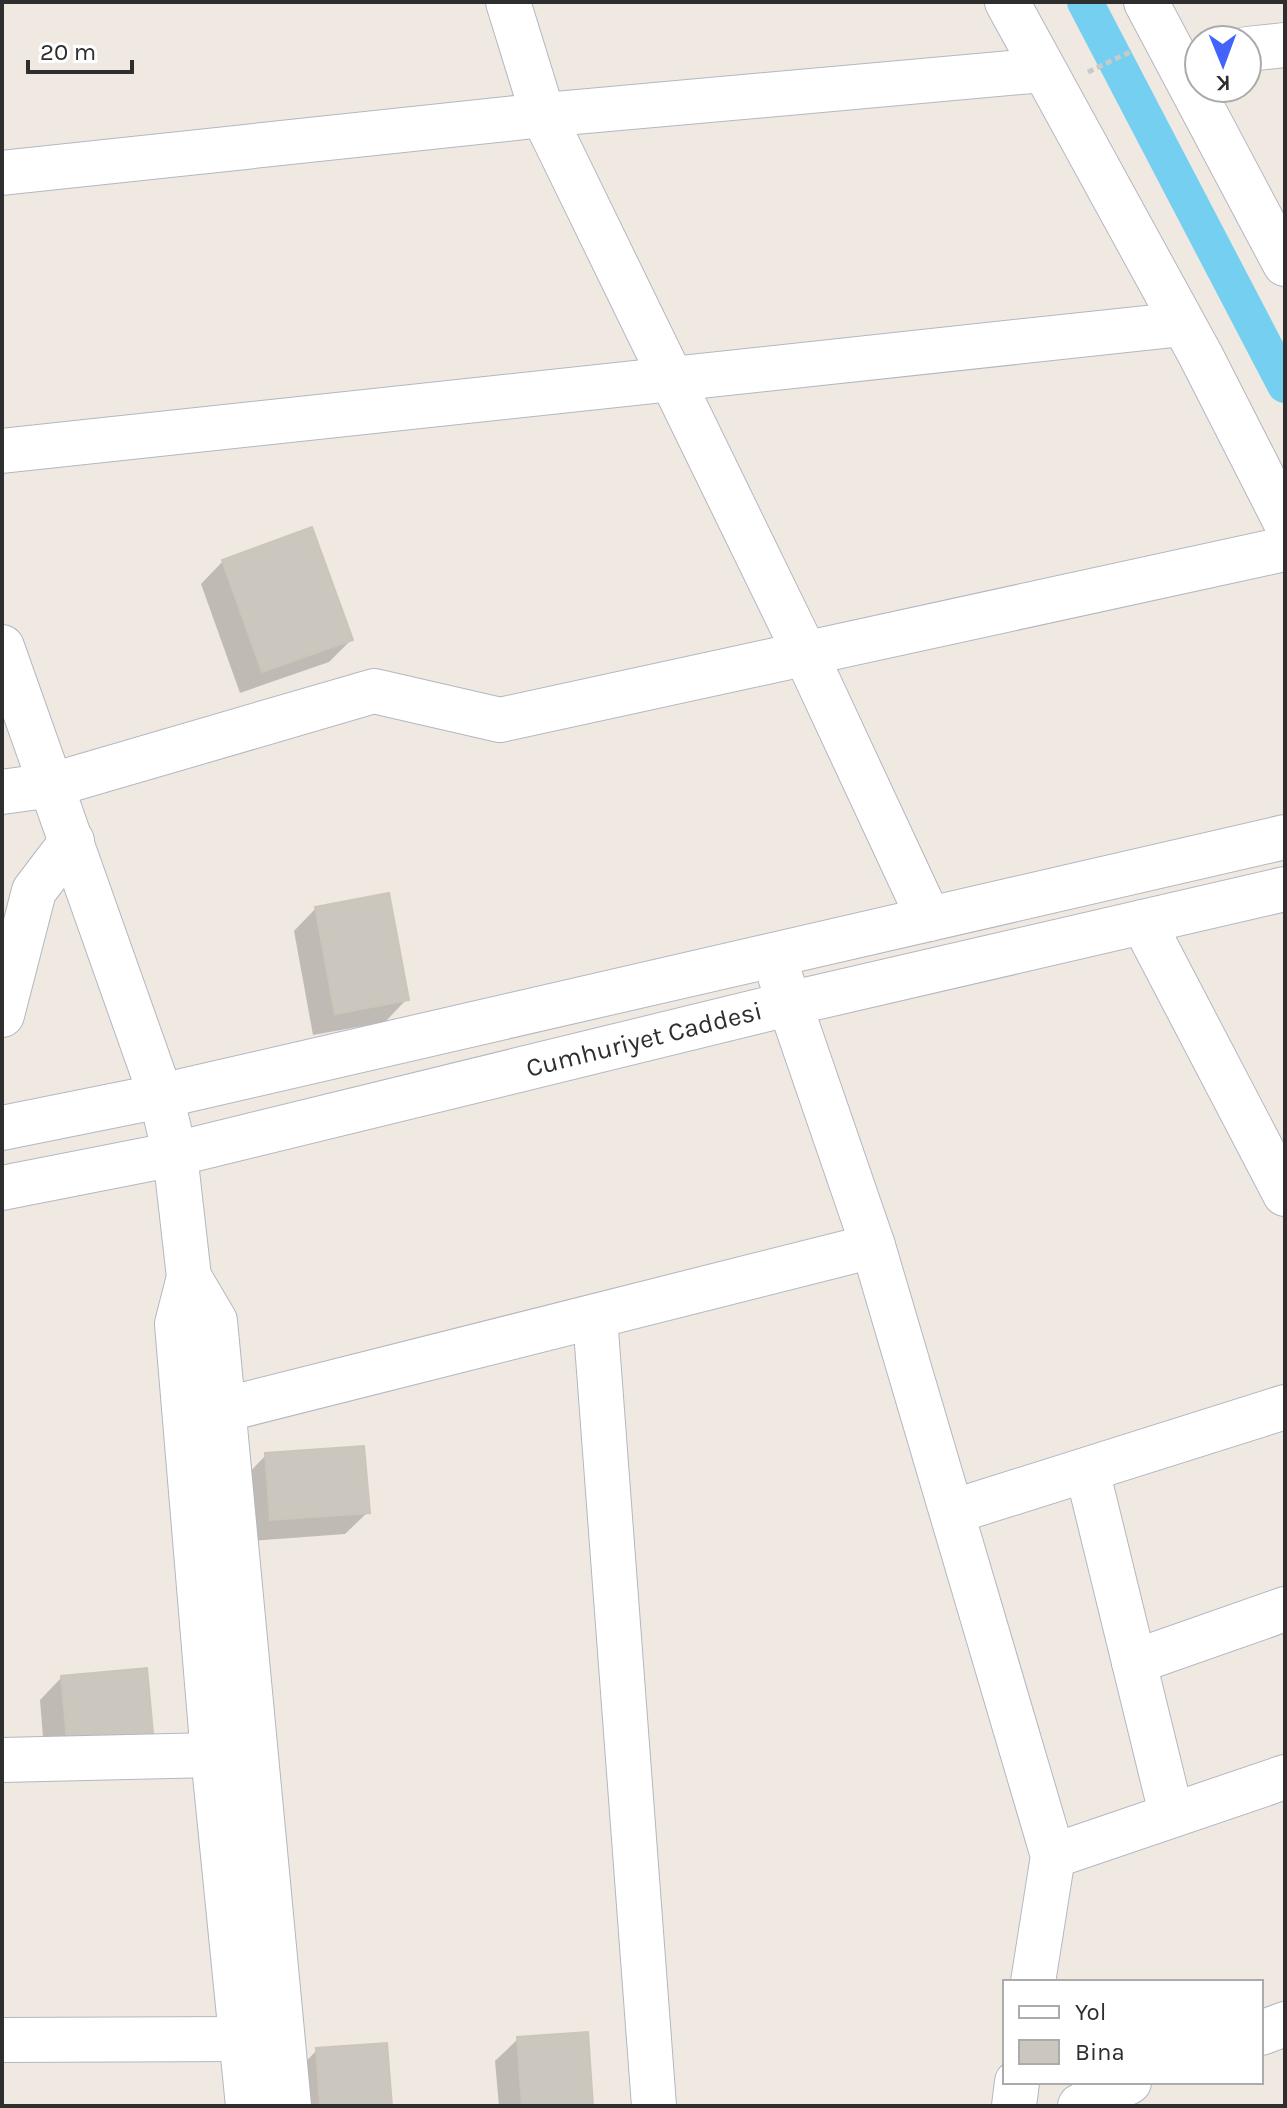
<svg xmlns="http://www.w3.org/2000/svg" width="1287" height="2108" font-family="Karla,sans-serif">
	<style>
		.shadow { fill: #0003 }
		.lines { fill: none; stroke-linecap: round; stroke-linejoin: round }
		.canal { stroke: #75cff0; stroke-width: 36 }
		.building { fill: #cbc7bf; stroke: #cbc5ba; stroke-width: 2 }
		.minor-casing { stroke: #b4b7c1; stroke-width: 46 }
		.path { stroke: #c9c9c9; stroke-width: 5; stroke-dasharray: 6 4; stroke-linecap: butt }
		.minor { stroke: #fff; stroke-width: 44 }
		.labels { text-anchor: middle; stroke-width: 8; stroke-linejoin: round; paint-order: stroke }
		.street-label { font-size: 26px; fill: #2e2e2e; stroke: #fff }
	</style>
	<rect width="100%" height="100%" fill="#efe9e1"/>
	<g class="shadow">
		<polygon points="223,561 351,640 329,662 240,693 201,584"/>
		<polygon points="316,908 407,999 385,1022 313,1035 294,931"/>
		<polygon points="266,1455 368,1512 345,1534 249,1541 244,1478"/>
		<polygon points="62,1677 151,1732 129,1754 45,1762 40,1700"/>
		<polygon points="518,2039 591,2106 499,2106 495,2061"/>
		<polygon points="317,2050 390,2106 297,2106 295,2073"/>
	</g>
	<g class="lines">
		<polyline class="canal" points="1085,2 1285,385"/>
	</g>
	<g class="building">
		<polygon points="312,527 353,640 262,672 222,560"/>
		<polygon points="389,893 409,1000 335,1014 315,907"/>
		<polygon points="364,1446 370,1513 270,1520 265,1453"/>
		<polygon points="147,1668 153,1733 67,1740 61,1676"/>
		<polygon points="588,2032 593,2106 522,2106 517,2037"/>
		<polygon points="387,2043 392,2106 320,2106 316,2048"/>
	</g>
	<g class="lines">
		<defs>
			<g id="minor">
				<polyline points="508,2 543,115 806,655 929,919"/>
				<polyline points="1007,2 1201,356 1285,521"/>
				<polyline points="1146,2 1285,264"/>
				<polyline points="1247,49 1285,45"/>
				<polyline points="2,173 543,115 1043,70"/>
				<polyline points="2,451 1183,324"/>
				<polyline points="2,647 161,1096 175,1154 189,1277 177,1324 213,1755 248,2106"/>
				<polyline points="2,792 52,785 374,691 500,720 1285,549"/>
				<polyline points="1143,922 1285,1194"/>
				<polyline points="780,976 873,1246 1053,1856 1033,1982"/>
				<polyline points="2,1015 34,891 72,841"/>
				<polyline points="2,1128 161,1096 1285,837"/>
				<polyline points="2,1188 175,1154 788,1004 1285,889"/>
				<polyline points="189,1277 215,1321 289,2106"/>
				<polyline points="595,1317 654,2106"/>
				<polyline points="223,1410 873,1246"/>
				<polyline points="1087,1470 1169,1805"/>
				<polyline points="952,1512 1285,1407"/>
				<polyline points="1134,1662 1285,1609"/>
				<polyline points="2,1760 213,1755"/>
				<polyline points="1053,1856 1285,1777"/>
				<polyline points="1261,2033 1285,2024"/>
				<polyline points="2,2040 242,2039"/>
				<polyline points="1014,2106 1017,2082"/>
				<polyline points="1080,2106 1129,2082"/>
			</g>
		</defs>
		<use href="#minor" class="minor-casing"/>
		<polyline class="path" points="1088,72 1130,52"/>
		<use href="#minor" class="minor"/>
	</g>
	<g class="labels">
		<g class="street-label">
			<text transform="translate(644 1039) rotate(-14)" y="9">Cumhuriyet Caddesi</text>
		</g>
	</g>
	<rect width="1287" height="2108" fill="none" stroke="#2e2e2e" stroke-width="8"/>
	<rect x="1003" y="1980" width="260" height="104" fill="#ffffff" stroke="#ababab" stroke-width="2"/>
	<rect x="1019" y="2006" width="40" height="12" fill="#ffffff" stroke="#ababab" stroke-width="2"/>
	<text x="1075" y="2020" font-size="24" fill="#2e2e2e">Yol</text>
	<rect x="1019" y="2040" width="40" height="24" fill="#cbc7bf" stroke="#ababab" stroke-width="2"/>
	<text x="1075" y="2060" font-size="24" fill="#2e2e2e">Bina</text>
	<g transform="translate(1223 64) rotate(179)"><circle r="38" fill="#ffffff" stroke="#ababab" stroke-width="2"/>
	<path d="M0-6L14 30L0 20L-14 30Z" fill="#4264fb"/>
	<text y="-12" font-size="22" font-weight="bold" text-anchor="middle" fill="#2e2e2e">K</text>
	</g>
	<path d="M28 60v12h104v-12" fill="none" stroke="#2e2e2e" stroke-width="4"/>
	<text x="40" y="60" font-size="24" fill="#2e2e2e" stroke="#ffffff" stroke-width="6" paint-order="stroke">20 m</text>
</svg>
